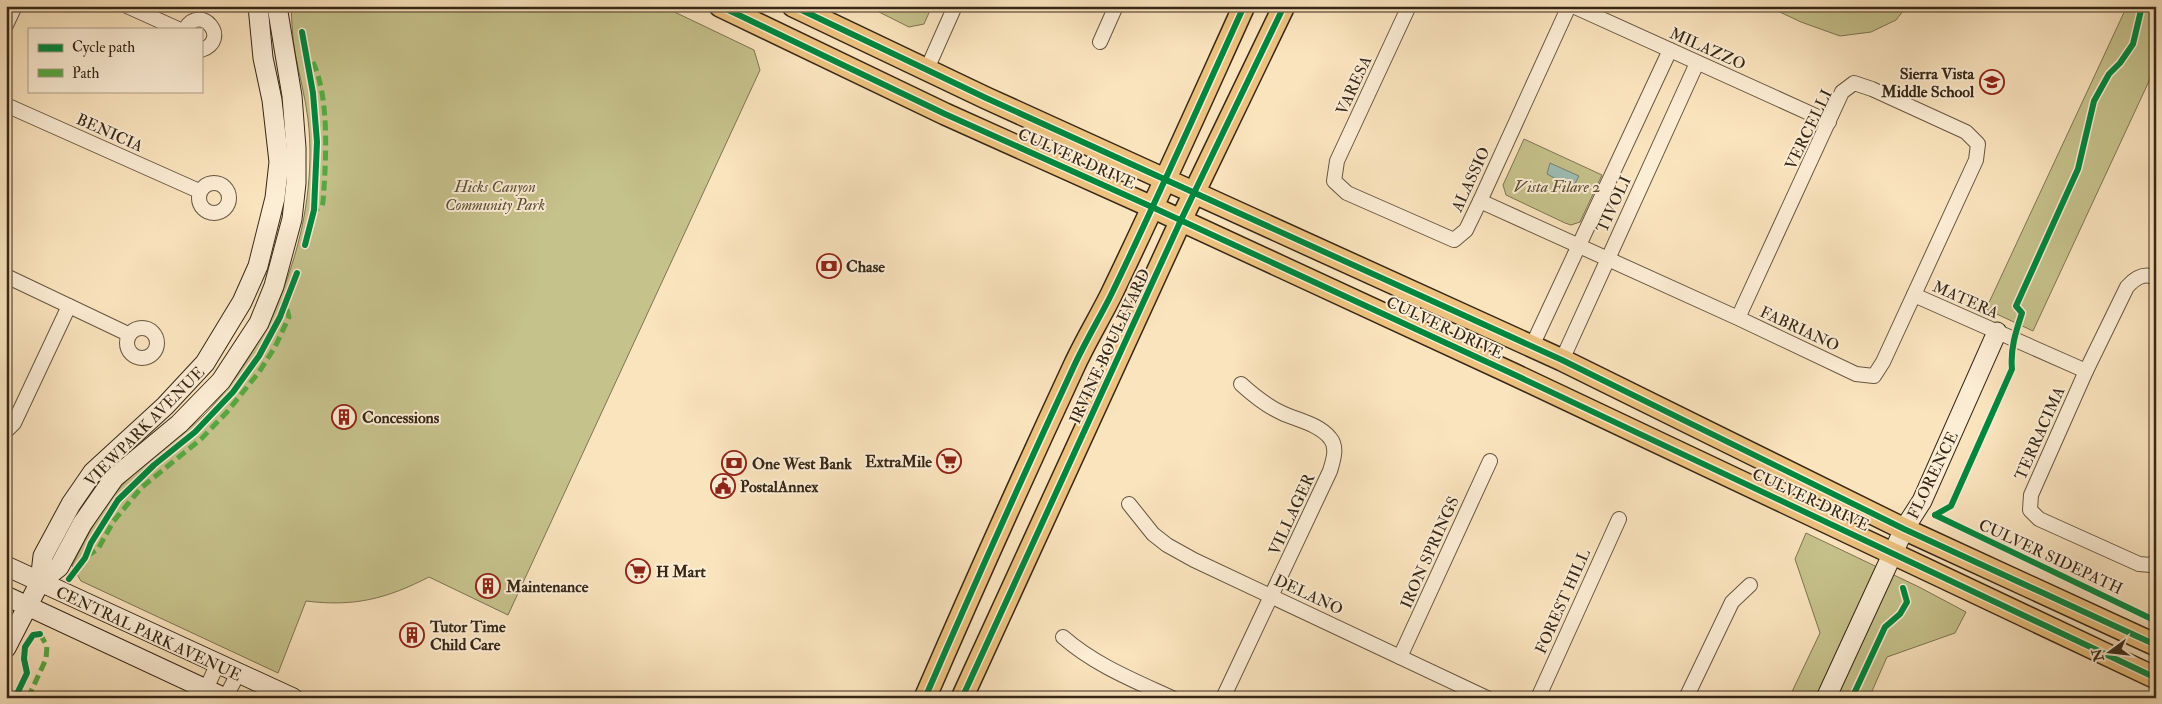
<svg xmlns="http://www.w3.org/2000/svg" width="2162" height="704" font-family="'IM FELL Double Pica',serif">
	<style>
		.green { fill: #c6c28c; stroke: #7e7452 }
		.water { fill: #9ebeb5; stroke: #748276 }
		.lines { fill: none; stroke-linecap: round; stroke-linejoin: round }
		.street-casing { stroke: #675641; stroke-width: 16 }
		.secondary-casing { stroke: #362717; stroke-width: 21 }
		.primary-casing { stroke: #362717; stroke-width: 24 }
		.street { stroke: #fcedd5; stroke-width: 14 }
		.secondary { stroke: #fcedd5; stroke-width: 19 }
		.primary { stroke: #edc27f; stroke-width: 21 }
		.quiet { stroke: #55aa42; stroke-width: 5; stroke-dasharray: 10 5; stroke-linecap: butt }
		.cycleway-casing { stroke: #fcedd5; stroke-width: 9 }
		.cycleway { stroke: #00873e; stroke-width: 6 }
		.labels { text-anchor: middle; stroke-width: 4; stroke-linejoin: round; paint-order: stroke }
		.street-label { font-size: 16px; fill: #362717; stroke: #fcedd5 }
		.poi-label { font-size: 16px; font-weight: bold; fill: #362717; stroke: #fcedd5; text-anchor: start }
		.park-label { font-size: 16px; font-style: italic; fill: #5a4e34; stroke: #fcedd5 }
	</style>
	<rect width="100%" height="100%" fill="#fae4be"/>
	<filter id="stains"><feTurbulence type="fractalNoise" baseFrequency=".004" numOctaves="4"/><feColorMatrix values="0 0 0 0 .2 0 0 0 0 .09 0 0 0 0 .02 0 0 0 .5 -.17"/></filter>
	<radialGradient id="worn" r=".72"><stop offset=".6" stop-color="#630" stop-opacity="0"/><stop offset="1" stop-color="#630" stop-opacity=".3"/></radialGradient>
	<g class="green">
		<path d="M291,6H662L754,50L760,70L508,615L429,577C386,599 354,607 306,601L278,673L81,581L72,566C88,533 104,503 130,477C153,454 182,437 205,414C276,340 320,222 308,119C305,96 299,74 295,52C292,37 292,21 291,6Z"/>
		<polygon points="867,6 932,6 924,24 909,27"/>
		<polygon points="1767,6 1907,6 1896,20 1871,32 1840,36 1801,22"/>
		<polygon points="2127,6 2156,6 2156,66 2033,331 1986,309"/>
		<polygon points="1524,139 1602,175 1580,222 1571,225 1565,223 1506,195 1503,185"/>
		<polygon points="1806,533 1919,587 1966,612 1955,633 1887,657 1869,698 1789,698 1820,633 1795,559"/>
	</g>
	<polygon class="water" points="1550,163 1579,176 1570,193 1558,187 1560,181 1547,174"/>
	<g class="lines">
		<defs>
			<g id="street">
				<polyline points="127,6 178,29"/>
				<polyline points="1409,6 1337,161 1334,181 1347,193 1454,240 1466,230 1480,201 1569,6"/>
				<polyline points="1573,6 1829,122"/>
				<polyline points="6,25 15,6"/>
				<path d="M185,29C201,2 232,40 201,50"/>
				<polyline points="1100,42 1116,6"/>
				<polyline points="927,69 955,6"/>
				<polyline points="6,105 199,191"/>
				<circle cx="214" cy="198" r="15"/>
				<polyline points="1480,201 1738,318 1856,374 1874,376 1883,362 1976,160 1978,144 1966,132 1872,89 1854,83 1842,92 1738,318"/>
				<polyline points="6,276 128,334"/>
				<path d="M2156,278C2144,272 2135,278 2127,287L2086,371L2031,495L2030,510L2039,519L2139,564L2151,565L2156,561"/>
				<polyline points="1914,295 2086,371"/>
				<circle cx="142" cy="343" r="15"/>
				<polyline points="1532,346 1670,50"/>
				<polyline points="1562,360 1697,63"/>
				<polyline points="6,431 14,423 69,306"/>
				<polyline points="1129,504 1153,534 1167,545 1194,560 1487,698"/>
				<path d="M1063,637C1095,665 1133,680 1172,698"/>
				<polyline points="1400,657 1490,461"/>
				<polyline points="202,698 217,665"/>
				<polyline points="225,698 238,674"/>
				<path d="M1223,698L1330,471C1333,461 1338,447 1330,438C1319,424 1297,420 1282,413C1267,406 1253,395 1241,384"/>
				<polyline points="1538,698 1619,519"/>
				<polyline points="1686,698 1732,602 1750,585"/>
			</g>
			<g id="secondary">
				<polyline points="6,566 293,698"/>
				<polyline points="40,582 43,556 71,504 93,472 165,406 205,363 242,302 258,266 275,198 279,162 272,100 263,58 258,6"/>
				<polyline points="6,596 225,698"/>
				<polyline points="6,648 40,582 59,567 82,524 114,478 179,424 221,381 259,323 274,286 292,219 296,183 296,148 292,96 277,6"/>
				<polyline points="1826,698 1904,529 1922,501 1997,332"/>
			</g>
			<g id="primary">
				<polyline points="720,6 945,114 1152,207 1513,374 2156,678"/>
				<polyline points="793,6 986,98 1562,360 1904,529 2156,645"/>
				<path d="M925,698C973,587 1023,476 1074,366C1085,342 1099,319 1111,295C1157,200 1200,103 1244,6"/>
				<polyline points="962,698 1181,220 1284,6"/>
			</g>
		</defs>
		<use href="#street" class="street-casing"/>
		<use href="#secondary" class="secondary-casing"/>
		<use href="#primary" class="primary-casing"/>
		<use href="#street" class="street"/>
		<use href="#secondary" class="secondary"/>
		<use href="#primary" class="primary"/>
		<g class="quiet">
			<path d="M313,62C330,99 326,162 323,202L322,207L314,210"/>
			<polyline points="87,556 98,549 113,522 141,488 201,439 227,412 259,372 275,347 289,317 286,305"/>
			<polyline points="28,698 46,659 47,646 40,634"/>
		</g>
		<defs>
			<g id="cycleway">
				<polyline points="720,6 945,114 1152,207 1513,374 2156,678"/>
				<polyline points="793,6 986,98 1562,360 1904,529 2156,645"/>
				<polyline points="302,32 313,93 317,142 314,210 305,245"/>
				<path d="M1935,515L1951,506L2012,369C2010,349 2016,331 2022,313L2016,306L2078,169L2094,101L2109,74L2120,63L2133,44L2142,6"/>
				<polyline points="1935,515 2156,621"/>
				<polyline points="69,579 85,558 91,543 118,500 154,465 195,432 233,392 259,356 280,317 297,273"/>
				<polyline points="15,698 27,673 24,659 25,647 33,635 40,634"/>
				<path d="M925,698C973,587 1023,476 1074,366C1085,342 1099,319 1111,295C1157,200 1200,103 1244,6"/>
				<polyline points="962,698 1181,220 1284,6"/>
				<polyline points="1852,698 1885,627 1900,614 1907,602 1903,588"/>
			</g>
		</defs>
		<use href="#cycleway" class="cycleway-casing"/>
		<use href="#cycleway" class="cycleway"/>
	</g>
	<defs>
		<symbol id="school-ring" viewBox="-11 -11 22 22"><circle r="9.5" fill="#fcedd5" stroke="#8f2418" stroke-width="1.5"/><path d="M0-5L7-2L0 1L-7-2ZM-4 1L0 2.5L4 1V4Q0 6-4 4Z" fill="#8f2418"/></symbol>
		<symbol id="bank-ring" viewBox="-11 -11 22 22"><circle r="9.5" fill="#fcedd5" stroke="#8f2418" stroke-width="1.5"/><path d="M-6-4H6V4H-6ZM0-2.3a2.3 2.3 0 1 0 0 4.6a2.3 2.3 0 1 0 0-4.6Z" fill="#8f2418"/></symbol>
		<symbol id="building-ring" viewBox="-11 -11 22 22"><circle r="9.5" fill="#fcedd5" stroke="#8f2418" stroke-width="1.5"/><path d="M-4-6H4V6H1V3H-1V6H-4ZM-2.5-4.3h1.7v1.8h-1.7ZM.8-4.3h1.7v1.8H.8ZM-2.5-1h1.7V.8h-1.7ZM.8-1h1.7V.8H.8Z" fill="#8f2418"/></symbol>
		<symbol id="supermarket-ring" viewBox="-11 -11 22 22"><circle r="9.5" fill="#fcedd5" stroke="#8f2418" stroke-width="1.5"/><path d="M-6-5.5h2.5l.6 2H6L4.5 2H-2.5L-4.4-4H-6ZM-1.5 3.2a1.3 1.3 0 1 0 .1 0ZM3 3.2a1.3 1.3 0 1 0 .1 0Z" fill="#8f2418"/></symbol>
		<symbol id="civic-ring" viewBox="-11 -11 22 22"><circle r="9.5" fill="#fcedd5" stroke="#8f2418" stroke-width="1.5"/><path d="M-.6-6.5H3V-4.5H.6V-3L4-1V1h2V6H-6V1h2V-1L-.6-3ZM-1.2 2.5V6h2.4V2.5Z" fill="#8f2418"/></symbol>
	</defs>
	<g fill-rule="evenodd">
		<use href="#school-ring" x="1978" y="68" width="28" height="28"/>
		<use href="#bank-ring" x="815" y="252" width="28" height="28"/>
		<use href="#building-ring" x="330" y="403" width="28" height="28"/>
		<use href="#supermarket-ring" x="935" y="447" width="28" height="28"/>
		<use href="#bank-ring" x="720" y="449" width="28" height="28"/>
		<use href="#civic-ring" x="709" y="472" width="28" height="28"/>
		<use href="#supermarket-ring" x="624" y="557" width="28" height="28"/>
		<use href="#building-ring" x="474" y="572" width="28" height="28"/>
		<use href="#building-ring" x="398" y="621" width="28" height="28"/>
	</g>
	<g class="labels">
		<g class="street-label">
			<text transform="translate(1708 48) rotate(24)" y="6">MILAZZO</text>
			<text transform="translate(1353 85) rotate(-65)" y="6">VARESA</text>
			<text transform="translate(1808 129) rotate(-64)" y="6">VERCELLI</text>
			<text transform="translate(110 132) rotate(24)" y="6">BENICIA</text>
			<text transform="translate(1077 158) rotate(24)" y="6">CULVER DRIVE</text>
			<text transform="translate(1470 179) rotate(-65)" y="6">ALASSIO</text>
			<text transform="translate(1613 204) rotate(-65)" y="6">TIVOLI</text>
			<text transform="translate(1966 299) rotate(24)" y="6">MATERA</text>
			<text transform="translate(1445 327) rotate(25)" y="6">CULVER DRIVE</text>
			<text transform="translate(1800 328) rotate(25)" y="6">FABRIANO</text>
			<text transform="translate(1109 346) rotate(-65)" y="6">IRVINE BOULEVARD</text>
			<text transform="translate(144 426) rotate(-45)" y="6">VIEWPARK AVENUE</text>
			<text transform="translate(2039 433) rotate(-66)" y="6">TERRACIMA</text>
			<text transform="translate(1932 475) rotate(-64)" y="6">FLORENCE</text>
			<text transform="translate(1811 499) rotate(25)" y="6">CULVER DRIVE</text>
			<text transform="translate(1291 514) rotate(-65)" y="6">VILLAGER</text>
			<text transform="translate(1429 552) rotate(-66)" y="6">IRON SPRINGS</text>
			<text transform="translate(2051 556) rotate(25)" y="6">CULVER SIDEPATH</text>
			<text transform="translate(1309 594) rotate(25)" y="6">DELANO</text>
			<text transform="translate(1562 601) rotate(-66)" y="6">FOREST HILL</text>
			<text transform="translate(149 633) rotate(25)" y="6">CENTRAL PARK AVENUE</text>
		</g>
		<g class="poi-label">
			<text x="1974" y="79" text-anchor="end">Sierra Vista<tspan x="1974" dy="18">Middle School</tspan></text>
			<text x="846" y="272">Chase</text>
			<text x="362" y="423">Concessions</text>
			<text x="932" y="467" text-anchor="end">ExtraMile</text>
			<text x="752" y="469">One West Bank</text>
			<text x="740" y="492">PostalAnnex</text>
			<text x="656" y="577">H Mart</text>
			<text x="506" y="592">Maintenance</text>
			<text x="430" y="632">Tutor Time<tspan x="430" dy="18">Child Care</tspan></text>
		</g>
		<g class="park-label">
			<text x="495" y="192">Hicks Canyon<tspan x="495" dy="18">Community Park</tspan></text>
			<text x="1557" y="192">Vista Filare 2</text>
		</g>
	</g>
	<rect width="2162" height="704" fill="none" stroke="#fae4be" stroke-width="25"/>
	<rect x="8" y="8" width="2147" height="689" fill="none" stroke="#362717" stroke-width="2.5"/>
	<rect x="12" y="12" width="2137" height="679" fill="none" stroke="#362717"/>
	<rect x="28" y="28" width="175" height="65" fill="#fcedd5" stroke="#ad9e89"/>
	<rect x="38" y="44" width="25" height="8" fill="#00873e" stroke="#ad9e89"/>
	<text x="72" y="52" font-size="15" fill="#362717">Cycle path</text>
	<rect x="38" y="69" width="25" height="8" fill="#55aa42" stroke="#ad9e89"/>
	<text x="72" y="78" font-size="15" fill="#362717">Path</text>
	<g transform="translate(2110 652) rotate(255)" stroke="#fcedd5" stroke-width="4" paint-order="stroke">
	<path d="M0-4L9 19L0 12L-9 19Z" fill="#362717"/>
	<text y="-8" font-size="14" font-weight="bold" text-anchor="middle" fill="#362717">N</text>
	</g>
	<rect width="100%" height="100%" filter="url(#stains)"/>
	<rect width="100%" height="100%" fill="url(#worn)"/>
</svg>
